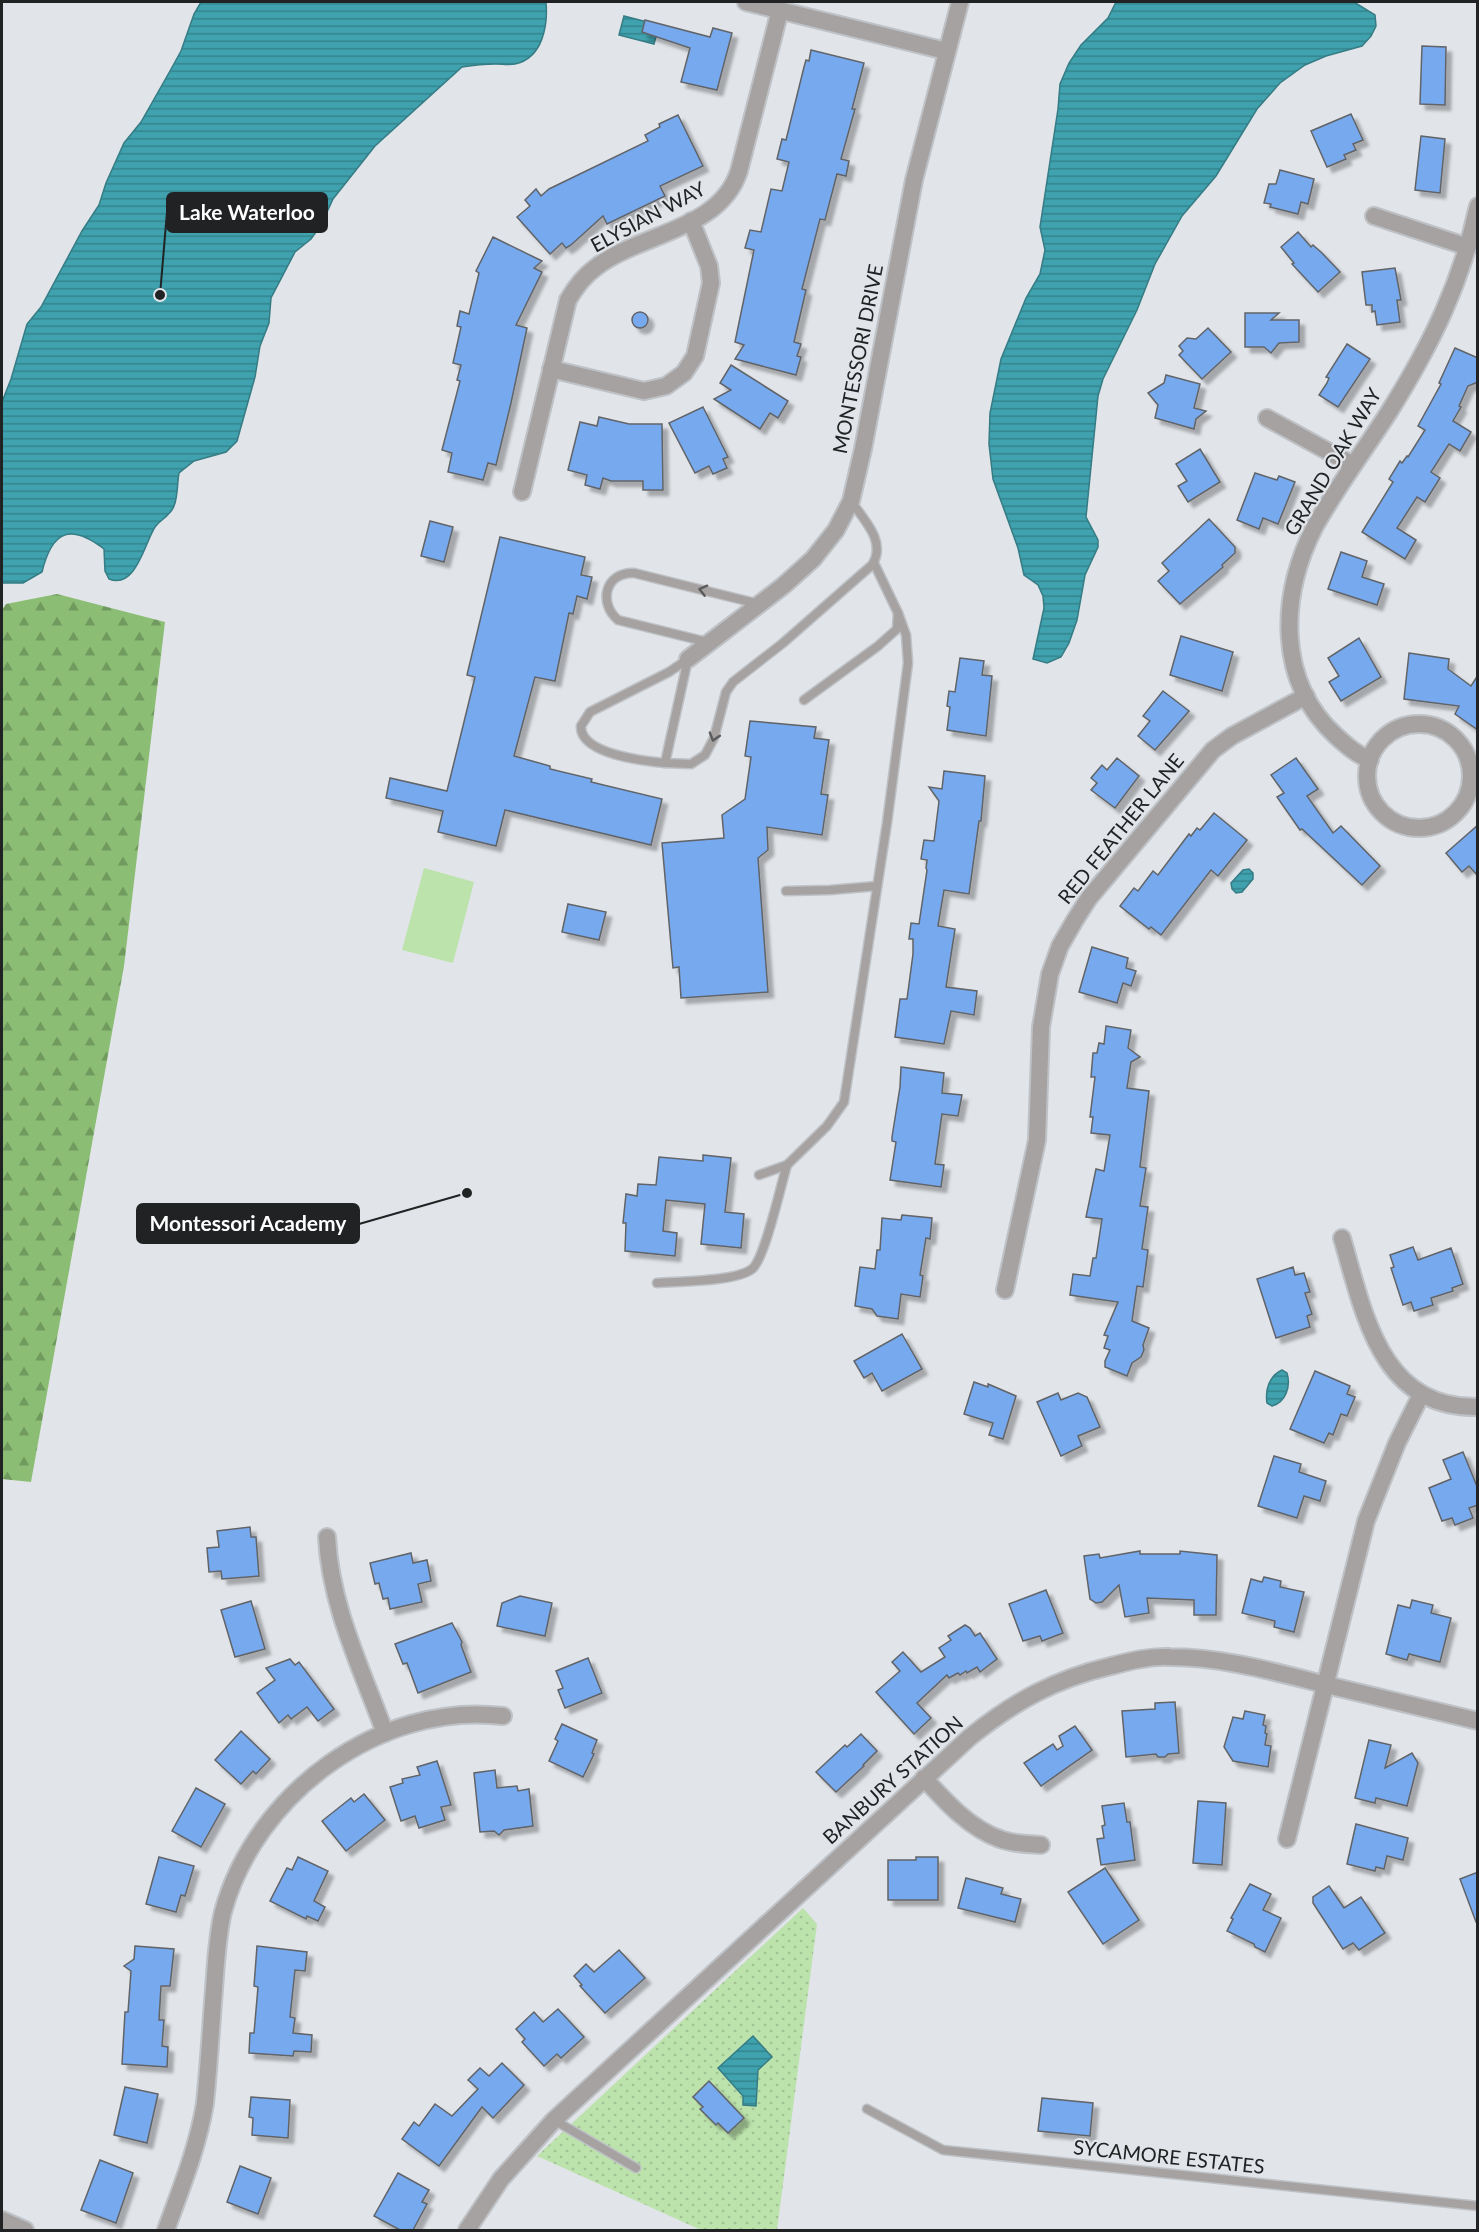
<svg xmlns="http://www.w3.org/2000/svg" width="1479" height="2232" font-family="Lato,sans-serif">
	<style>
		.grass { fill: #bce3ac }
		.forest { fill: url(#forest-firs) }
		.park { fill: url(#park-dots) }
		.water { fill: url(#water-rules); stroke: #367c85; stroke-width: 1.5 }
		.building { fill: #77a9ef; stroke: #616468; stroke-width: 1.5; filter: url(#shadow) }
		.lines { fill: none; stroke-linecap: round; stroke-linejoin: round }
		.lane-casing { stroke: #bec1c5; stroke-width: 11 }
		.street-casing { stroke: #bec1c5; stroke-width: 20 }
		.lane { stroke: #a5a2a1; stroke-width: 8 }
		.street { stroke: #a5a2a1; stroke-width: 16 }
		.oneway { stroke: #5c5c5c }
		.labels { text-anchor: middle; stroke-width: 4.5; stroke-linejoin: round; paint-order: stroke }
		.street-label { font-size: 20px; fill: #212224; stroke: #e1e4e8 }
		.leader { fill: none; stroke: #212224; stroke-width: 2 }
		.callout-dot { fill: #212224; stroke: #e1e4e8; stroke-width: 2 }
		.callout { fill: #212224; stroke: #212224; stroke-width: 2 }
		.callout-label { font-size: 21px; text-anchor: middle; font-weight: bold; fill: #fff }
	</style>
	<defs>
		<pattern id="forest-firs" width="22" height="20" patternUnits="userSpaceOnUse" patternTransform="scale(1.5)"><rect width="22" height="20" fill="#8bbe74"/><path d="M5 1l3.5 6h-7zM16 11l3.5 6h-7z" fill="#719a5f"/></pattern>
		<pattern id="park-dots" width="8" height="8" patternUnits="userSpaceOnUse" patternTransform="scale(1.5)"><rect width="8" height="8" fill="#bce3ac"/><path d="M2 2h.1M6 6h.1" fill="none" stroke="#a1c294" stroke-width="1.8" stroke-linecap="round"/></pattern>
		<pattern id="water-rules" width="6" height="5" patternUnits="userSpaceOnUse" patternTransform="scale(1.5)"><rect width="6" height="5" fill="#3fa2ae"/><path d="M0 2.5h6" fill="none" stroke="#34848d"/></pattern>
		<filter id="shadow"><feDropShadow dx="5.5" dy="5.5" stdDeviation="1.5" flood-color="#0004"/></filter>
	</defs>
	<rect width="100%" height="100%" fill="#e1e4e8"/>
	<polygon class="grass" points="424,868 474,882 453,963 402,950"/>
	<polygon class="forest" points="57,594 165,622 124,966 31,1482 2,1479 2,610 6,604"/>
	<polygon class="park" points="803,1908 817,1924 777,2230 701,2230 537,2156"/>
	<g class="water">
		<path d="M201,2H546C548,25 543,58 515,64C509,65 502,64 496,64C484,64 474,65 462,67L375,146L333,199L321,225L311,239L295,252L271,298L269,323L260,346L255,377L237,441L226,452L194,461L179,473C177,484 178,496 174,506C171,515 160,520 155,527C145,542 136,590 109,579L105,571L104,549C70,523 52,531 42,572L23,583H2V402L11,379L27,324L41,307L82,231L99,205L106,183L124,143L141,122L170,71L181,51L194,14Z"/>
		<polygon points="1116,2 1354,2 1375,15 1376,26 1371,36 1362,46 1326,56 1305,65 1280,83 1257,109 1216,176 1182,216 1155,264 1137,310 1103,379 1098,396 1086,517 1098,540 1098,547 1085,575 1077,620 1069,643 1061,657 1047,663 1033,659 1044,608 1043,596 1038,585 1024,575 1018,548 993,479 989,444 990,413 1001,359 1026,298 1040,274 1045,250 1040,227 1058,109 1060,84 1069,63 1081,45 1108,18"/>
		<polygon points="624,16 659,25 654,44 619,35"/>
		<polygon points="1249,869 1253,873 1253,879 1242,892 1236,893 1232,889 1231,883 1243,870"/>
		<path d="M1282,1370L1287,1373C1291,1386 1286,1402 1272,1406L1267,1403C1265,1390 1269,1376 1282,1370Z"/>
		<polygon points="753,2036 772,2057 758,2070 756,2106 743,2105 743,2096 718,2068"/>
	</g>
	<g class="building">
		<polygon points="645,20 710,37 713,28 732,33 717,90 681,82 690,48 642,32"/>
		<polygon points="1422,46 1446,47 1445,105 1420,104"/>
		<polygon points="811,50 864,63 852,109 855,109 841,159 849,161 846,176 837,174 825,220 820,219 802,289 806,290 794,342 801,344 797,356 801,357 796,375 735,359 744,345 735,342 754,250 745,248 750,230 761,232 771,189 782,191 789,162 777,159 782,139 786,140 804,67 806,60 809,61"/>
		<polygon points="1351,114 1363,140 1353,144 1356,150 1344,155 1346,159 1327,167 1311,131"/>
		<polygon points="678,115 703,166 660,186 665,196 607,224 603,216 571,245 566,248 562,243 550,254 517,217 530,206 525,200 536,189 541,196 549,189 648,141 645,135 660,127 659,124"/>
		<polygon points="1421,136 1445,139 1440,193 1415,190"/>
		<polygon points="1280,170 1314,179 1308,204 1301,202 1298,214 1270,207 1271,204 1264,203 1269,184 1276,184"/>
		<polygon points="1298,232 1311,247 1313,245 1322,253 1340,272 1318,292 1292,264 1294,263 1281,247"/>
		<polygon points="493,237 542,261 534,268 542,272 516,325 527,328 511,403 496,465 488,463 483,480 448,472 452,453 442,450 460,381 457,380 461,365 453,363 461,327 457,326 460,311 469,314 479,273 476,271"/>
		<polygon points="1395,268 1401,300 1397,300 1400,322 1377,325 1375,311 1372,312 1372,305 1366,305 1362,272"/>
		<circle cx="640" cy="320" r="8"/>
		<polygon points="1245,313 1279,313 1271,320 1299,320 1299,342 1279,343 1271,353 1264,347 1245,347"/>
		<polygon points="1208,328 1231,352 1202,379 1179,355 1183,351 1179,346 1187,338 1196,339"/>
		<polygon points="1347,344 1370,359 1338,407 1319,395 1327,383 1329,378 1326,377"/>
		<polygon points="1455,348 1478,358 1478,382 1468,386 1459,406 1461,407 1453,421 1471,432 1460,451 1449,444 1431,472 1440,478 1425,502 1417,497 1397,528 1416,540 1405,559 1362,532 1393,482 1389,479 1400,461 1402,463 1407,456 1408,457 1425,430 1418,426 1441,384 1439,383"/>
		<polygon points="731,365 788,401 778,418 770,413 760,429 714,399 731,390 720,383"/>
		<polygon points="1166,375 1200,384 1194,408 1206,411 1196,419 1194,429 1155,418 1158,405 1148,393 1164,383"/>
		<polygon points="703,407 728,457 723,459 727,468 713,474 709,466 695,473 669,423"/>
		<polygon points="599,417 629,424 662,424 663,490 643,490 643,481 611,481 603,478 600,489 585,485 587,475 568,470 580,422 597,426"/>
		<polygon points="1200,449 1220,482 1188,502 1178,486 1187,481 1176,464"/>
		<polygon points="1255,473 1277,480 1279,476 1295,482 1278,524 1263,518 1259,529 1237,520"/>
		<polygon points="1209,519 1235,547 1235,553 1222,565 1223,567 1180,604 1158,581 1169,571 1162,563"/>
		<polygon points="430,521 453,527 444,562 421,556"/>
		<polygon points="500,537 585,557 581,575 592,577 587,599 577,596 573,614 569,613 555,681 535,677 514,756 550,766 550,769 592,779 591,782 662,799 651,845 505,810 496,846 438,832 443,811 386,798 390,778 447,791 475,677 467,675"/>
		<polygon points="1341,552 1367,561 1362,577 1384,584 1377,605 1328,589"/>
		<polygon points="1181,636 1233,652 1222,691 1170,675"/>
		<polygon points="1359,638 1381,677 1341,701 1329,682 1339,676 1328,658"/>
		<polygon points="1409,653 1449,659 1448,669 1471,686 1478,675 1478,730 1455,714 1459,706 1404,699"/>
		<polygon points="960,658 984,661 982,675 992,676 986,736 947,730 950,707 947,706 949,691 955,692"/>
		<polygon points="1163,691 1189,711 1155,750 1138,736 1150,721 1143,716"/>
		<polygon points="750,721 816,727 814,738 829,740 821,794 828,795 822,835 767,827 768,850 758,858 768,992 681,998 679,967 673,968 662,843 724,838 722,815 745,799 751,757 745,756"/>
		<polygon points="1117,758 1139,776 1115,808 1091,790 1097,783 1091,778 1102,765 1107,770"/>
		<polygon points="1296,758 1318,789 1307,796 1333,833 1341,826 1380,866 1362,885 1302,829 1300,830 1277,797 1284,793 1271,775"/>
		<polygon points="944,771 985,776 981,821 979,821 969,894 944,890 938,926 955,929 946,987 977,991 974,1015 951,1011 944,1044 895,1037 900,999 907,999 913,954 913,939 909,939 911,923 919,924 927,870 926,868 927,860 921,859 924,840 934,841 939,801 929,787 942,789"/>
		<polygon points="1214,813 1247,840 1218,876 1211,870 1161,935 1151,927 1149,929 1120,906 1134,888 1138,891 1153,871 1158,875 1189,834 1191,836 1197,828 1200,830"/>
		<polygon points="1478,825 1478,876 1469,866 1462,872 1446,853"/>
		<polygon points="568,904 606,912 599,940 562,932"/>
		<polygon points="1092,947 1128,958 1126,968 1136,971 1131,986 1123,983 1117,1003 1079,992"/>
		<polygon points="1106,1026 1131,1030 1128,1048 1140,1057 1131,1062 1127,1088 1149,1091 1140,1167 1146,1168 1140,1206 1148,1207 1142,1249 1148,1250 1143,1287 1137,1286 1132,1321 1149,1328 1143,1345 1144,1350 1141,1357 1132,1363 1127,1376 1105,1367 1105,1361 1110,1350 1104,1348 1108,1336 1104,1335 1118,1302 1070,1295 1073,1274 1090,1276 1093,1258 1096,1258 1102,1219 1086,1217 1096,1169 1104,1171 1110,1135 1091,1133 1093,1117 1090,1117 1095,1077 1091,1077 1093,1053 1097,1053 1099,1043 1104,1044"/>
		<polygon points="901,1067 944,1073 942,1093 962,1095 958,1116 942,1114 935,1164 944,1165 941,1187 890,1180 896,1142 892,1141 892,1137 900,1087"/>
		<polygon points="703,1155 731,1158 725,1212 744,1214 741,1248 701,1244 705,1204 666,1200 663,1231 677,1233 675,1256 625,1251 626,1223 623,1223 626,1194 637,1196 638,1184 656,1185 659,1157 703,1161"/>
		<polygon points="902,1215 932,1218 930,1239 926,1238 920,1275 923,1276 920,1297 901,1294 898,1319 877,1316 872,1309 855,1306 860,1267 875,1269 877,1250 880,1250 882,1218 901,1220"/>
		<polygon points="1413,1247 1418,1260 1451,1248 1463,1284 1452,1288 1453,1291 1431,1298 1433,1305 1414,1311 1411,1302 1403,1305 1391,1268 1394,1267 1390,1255"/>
		<polygon points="1293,1267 1295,1275 1304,1273 1310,1292 1305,1293 1312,1314 1307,1316 1310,1327 1276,1338 1257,1279"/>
		<polygon points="902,1334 922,1369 882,1391 872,1373 864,1378 854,1361"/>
		<polygon points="1315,1371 1350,1386 1347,1394 1355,1397 1347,1416 1341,1414 1333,1435 1329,1433 1324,1443 1290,1429"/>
		<polygon points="974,1382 988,1387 988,1384 1016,1396 1003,1439 989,1435 993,1423 964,1414"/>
		<polygon points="1058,1393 1061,1400 1078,1393 1087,1397 1100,1427 1078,1436 1082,1446 1061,1456 1037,1402"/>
		<polygon points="1463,1452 1478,1489 1478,1505 1469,1508 1473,1518 1455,1525 1452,1518 1442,1521 1429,1488 1451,1479 1443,1460"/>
		<polygon points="1274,1456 1301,1464 1299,1472 1326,1481 1320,1501 1304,1496 1297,1518 1258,1506"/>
		<polygon points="250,1527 251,1537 256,1537 259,1576 222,1579 221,1571 209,1572 207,1548 219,1547 217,1531"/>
		<polygon points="1140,1551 1140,1554 1180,1554 1180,1551 1217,1555 1216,1615 1194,1615 1194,1600 1147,1598 1149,1613 1125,1617 1119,1585 1102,1602 1096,1603 1090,1599 1084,1556 1099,1554 1100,1558"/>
		<polygon points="411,1553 413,1563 427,1560 431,1581 418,1584 422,1602 390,1609 388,1598 383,1599 379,1583 375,1584 370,1563"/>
		<polygon points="1264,1577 1281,1581 1280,1587 1304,1592 1294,1632 1274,1627 1275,1621 1242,1613 1251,1579 1262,1582"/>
		<polygon points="1046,1590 1063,1633 1042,1641 1040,1636 1023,1641 1009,1604"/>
		<polygon points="520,1596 552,1603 545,1636 497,1626 502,1603"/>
		<polygon points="1412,1600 1433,1605 1431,1613 1451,1618 1440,1662 1409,1654 1407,1660 1386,1654 1398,1605 1410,1608"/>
		<polygon points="251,1601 265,1649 235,1657 221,1610"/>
		<polygon points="452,1623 462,1642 461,1645 471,1672 418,1693 407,1663 403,1664 395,1644"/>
		<polygon points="965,1625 970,1628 975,1636 980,1633 997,1659 980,1672 977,1667 967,1673 966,1671 960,1675 958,1673 949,1678 947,1675 917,1703 931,1718 914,1734 876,1692 900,1671 892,1662 903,1652 921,1672 945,1657 939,1648 951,1640 948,1636"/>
		<polygon points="588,1658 602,1693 565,1708 558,1690 563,1688 556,1671"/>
		<polygon points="290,1659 295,1665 299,1662 334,1709 318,1721 307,1707 291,1719 288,1715 279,1723 257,1693 275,1680 266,1668"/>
		<polygon points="1175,1702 1179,1753 1168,1754 1165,1757 1158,1757 1156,1754 1126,1757 1122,1711 1155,1709 1155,1703"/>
		<polygon points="1245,1711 1265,1715 1263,1725 1266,1726 1265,1733 1267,1734 1265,1745 1271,1746 1268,1767 1233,1761 1224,1747 1233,1717 1243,1719"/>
		<polygon points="562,1724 597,1740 592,1753 594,1754 583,1777 549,1761 558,1741 555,1739"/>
		<polygon points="1075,1726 1092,1750 1041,1786 1024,1763 1053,1744 1057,1750 1063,1746 1059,1736"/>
		<polygon points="241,1731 270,1759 256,1774 253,1771 241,1784 215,1760"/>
		<polygon points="861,1734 877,1751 863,1765 864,1766 836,1792 816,1772 845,1745 847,1747"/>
		<polygon points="1369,1740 1391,1745 1385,1768 1412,1753 1418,1763 1407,1806 1376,1798 1375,1803 1355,1798"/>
		<polygon points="437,1761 451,1805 441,1807 445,1820 419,1828 415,1816 401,1821 390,1787 403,1783 402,1779 420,1775 417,1767"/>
		<polygon points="495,1770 497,1788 517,1786 518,1791 529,1789 533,1826 504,1830 499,1835 494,1831 480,1832 474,1773"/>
		<polygon points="196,1788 225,1804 201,1847 172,1831"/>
		<polygon points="364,1794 385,1820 346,1851 322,1821 351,1798 354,1802"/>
		<polygon points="1198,1801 1226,1803 1222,1865 1193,1863"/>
		<polygon points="1124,1803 1127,1822 1130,1822 1135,1860 1101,1865 1097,1839 1104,1838 1102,1826 1105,1825 1102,1806"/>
		<polygon points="1356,1824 1408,1838 1403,1860 1387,1856 1384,1869 1376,1867 1375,1871 1347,1864"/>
		<polygon points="159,1857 194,1866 185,1896 181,1895 176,1912 146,1904"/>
		<polygon points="298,1857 328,1871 314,1901 325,1907 318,1921 307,1916 306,1919 270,1901 287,1868 292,1870"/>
		<polygon points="916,1857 938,1857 938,1900 888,1900 888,1860 916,1860"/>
		<polygon points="1105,1868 1139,1920 1103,1944 1068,1892"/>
		<polygon points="1478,1872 1478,1921 1476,1922 1460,1879"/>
		<polygon points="966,1878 1003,1888 1001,1894 1021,1899 1015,1922 958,1908"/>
		<polygon points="1250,1884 1271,1894 1263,1910 1281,1918 1265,1952 1255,1947 1254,1944 1227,1931 1233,1919 1231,1918"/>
		<polygon points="1329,1886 1344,1908 1361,1897 1385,1933 1359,1950 1353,1943 1343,1949 1313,1903 1313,1897"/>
		<polygon points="135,1946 174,1949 170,1986 161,1986 159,2020 164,2020 162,2046 168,2047 167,2067 122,2064 125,2012 128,2012 131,1971 124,1966 134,1959"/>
		<polygon points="257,1946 307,1952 305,1971 295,1970 290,2017 295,2018 293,2033 312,2035 311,2052 294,2051 293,2056 249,2053 250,2033 254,2033 258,1987 254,1986"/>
		<polygon points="619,1950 645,1978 605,2013 580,1986 582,1985 574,1976 586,1964 594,1972"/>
		<polygon points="558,2009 584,2037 561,2058 557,2054 544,2066 522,2042 525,2039 516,2029 534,2012 543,2022"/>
		<polygon points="502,2063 524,2085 493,2118 482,2107 439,2166 402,2139 414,2122 419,2126 435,2104 452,2116 478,2089 468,2080 480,2068 489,2076"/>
		<polygon points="709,2081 744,2118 728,2133 718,2123 716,2125 700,2109 703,2107 693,2097"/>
		<polygon points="125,2087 158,2094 147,2143 114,2135"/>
		<polygon points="251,2097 290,2100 288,2138 252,2135 253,2118 249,2117"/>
		<polygon points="1042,2098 1093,2103 1090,2136 1038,2131"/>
		<polygon points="100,2160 133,2173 116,2223 81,2210"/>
		<polygon points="240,2166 271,2178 258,2214 227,2202"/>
		<polygon points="398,2173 429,2190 422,2202 427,2204 413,2230 400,2230 374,2216"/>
	</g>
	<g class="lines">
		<defs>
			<g id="lane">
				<path d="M707,642L618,620C598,603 605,572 634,573L759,604"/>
				<path d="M688,659L665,763C644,761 580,754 581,726L590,712L669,672Z"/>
				<polyline points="804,700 878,646 897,629 898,613 874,563"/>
				<path d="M665,763L691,764L705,755L714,738L726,692L733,682L783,643L872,565C887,542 864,520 851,501"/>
				<polyline points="786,891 830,890 877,886"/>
				<polyline points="759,1175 787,1165 827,1126 844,1102 887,823 908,663 906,635 898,613"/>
				<path d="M657,1283C679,1281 735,1282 752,1269C765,1259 781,1184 787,1165"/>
				<polyline points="867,2109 943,2150 1478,2206"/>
				<polyline points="554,2120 636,2168"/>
			</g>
			<g id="street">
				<polyline points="746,2 946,51"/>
				<polyline points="1374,216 1468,247"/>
				<polyline points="551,369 644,391 666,386 684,373 695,356 711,283 709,266 691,221"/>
				<polyline points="1267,418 1353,465"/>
				<path d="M522,492L568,300C575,288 584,276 595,268C639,233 720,231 739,171L780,10"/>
				<polyline points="688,659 783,586 813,559 836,530 851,501 863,449 914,180 960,2"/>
				<circle cx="1419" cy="776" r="52"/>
				<path d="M1370,760C1356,754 1347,746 1336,736C1276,681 1280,596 1314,528C1336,488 1364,451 1389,412C1431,345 1461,284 1478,206"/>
				<path d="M1342,1238C1364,1313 1380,1409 1478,1407"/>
				<polyline points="1005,1290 1037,1140 1041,1027 1050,974 1060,946 1075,920 1089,898 1213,750 1232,736 1306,696"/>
				<path d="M327,1537C330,1605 362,1670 385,1733"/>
				<path d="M924,1778C945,1801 969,1828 1000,1839C1013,1844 1027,1844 1041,1845"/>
				<polyline points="1287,1839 1366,1521 1397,1443 1421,1395"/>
				<polyline points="2,2220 25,2230"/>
				<path d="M166,2230C181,2188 198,2147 205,2103C209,2065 211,2027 214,1989C216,1963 217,1937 223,1912C255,1794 380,1701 503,1716"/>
				<path d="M467,2230L501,2179L554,2120L970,1737C1015,1701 1055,1679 1111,1666C1130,1661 1150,1656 1170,1657C1223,1657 1275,1672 1327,1685C1377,1697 1427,1709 1478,1721"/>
			</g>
		</defs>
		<use href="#lane" class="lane-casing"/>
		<use href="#street" class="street-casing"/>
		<use href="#lane" class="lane"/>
		<use href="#street" class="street"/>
	</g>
	<defs><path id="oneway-chevron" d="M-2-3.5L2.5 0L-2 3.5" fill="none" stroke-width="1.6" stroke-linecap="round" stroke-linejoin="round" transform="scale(1.5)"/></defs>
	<g class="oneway">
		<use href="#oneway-chevron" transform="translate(703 590) rotate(-166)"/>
		<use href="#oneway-chevron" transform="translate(714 737) rotate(107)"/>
	</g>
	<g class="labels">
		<g class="street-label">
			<text transform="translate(648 217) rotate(-28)" y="7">ELYSIAN WAY</text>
			<text transform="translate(858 359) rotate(-79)" y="7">MONTESSORI DRIVE</text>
			<text transform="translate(1333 462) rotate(-59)" y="7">GRAND OAK WAY</text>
			<text transform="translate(1121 829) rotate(-51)" y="7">RED FEATHER LANE</text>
			<text transform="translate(893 1780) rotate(-42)" y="7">BANBURY STATION</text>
			<text transform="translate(1169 2157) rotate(6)" y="7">SYCAMORE ESTATES</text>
		</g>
	</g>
	<path class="leader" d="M160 295L167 212M467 1193L359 1224"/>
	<g class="callout-dot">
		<circle cx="160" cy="295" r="6"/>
		<circle cx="467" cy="1193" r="6"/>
	</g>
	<g class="callout">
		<rect x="167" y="193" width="160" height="39" rx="6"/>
		<rect x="137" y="1204" width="222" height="39" rx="6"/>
	</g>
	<g class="callout-label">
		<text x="247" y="220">Lake Waterloo</text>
		<text x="248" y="1231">Montessori Academy</text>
	</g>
	<rect width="1479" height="2232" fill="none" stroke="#212224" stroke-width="6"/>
</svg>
